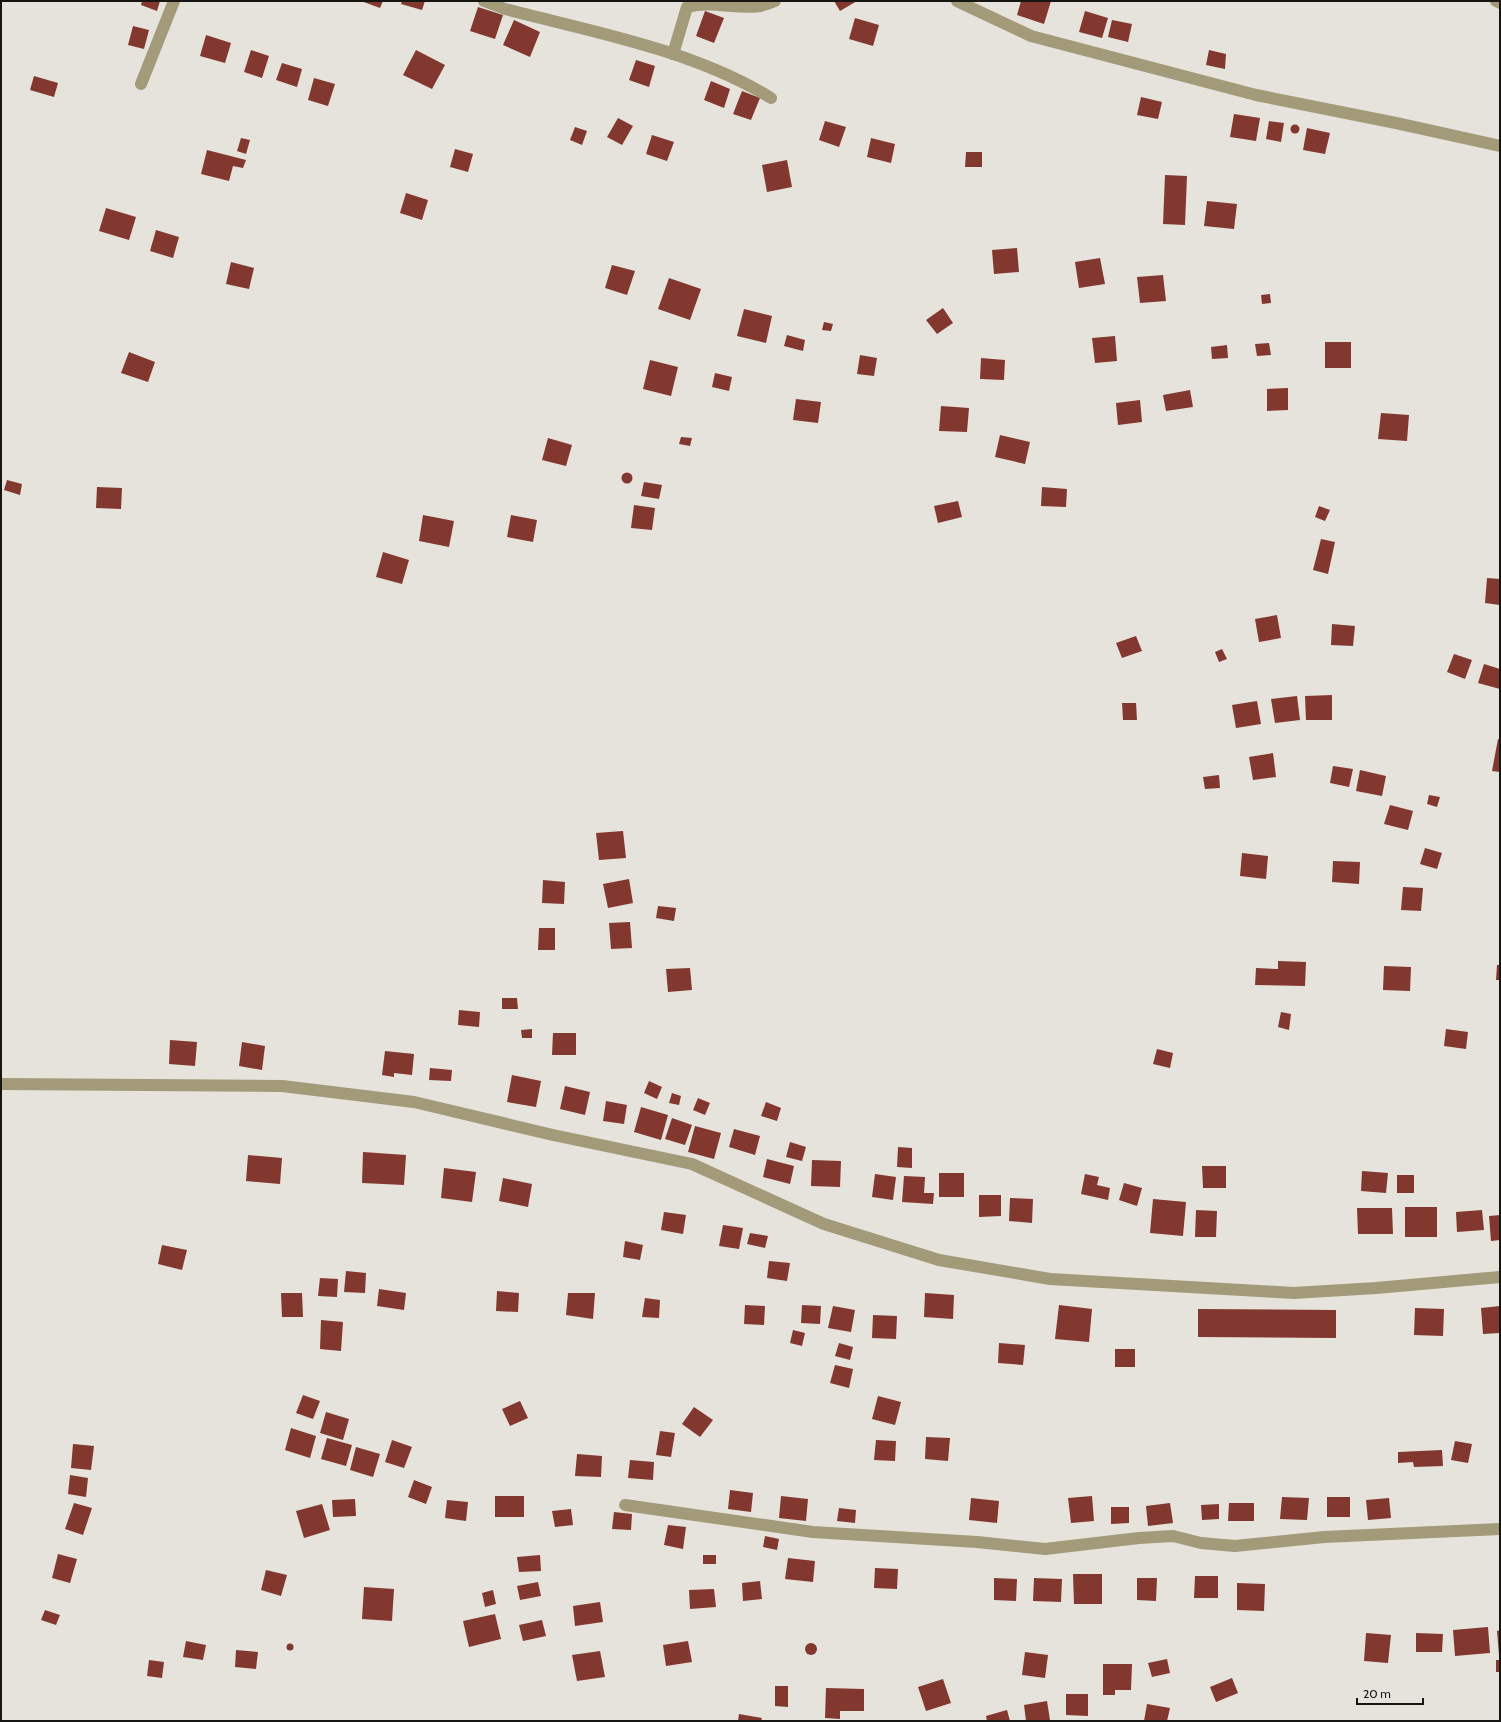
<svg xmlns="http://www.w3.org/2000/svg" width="1501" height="1722" font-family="Cabin,sans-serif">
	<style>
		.building { fill: #83382f }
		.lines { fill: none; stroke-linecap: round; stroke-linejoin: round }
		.street { stroke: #a29a78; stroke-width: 12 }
	</style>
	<rect width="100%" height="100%" fill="#e5e3dc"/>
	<g class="building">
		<polygon points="142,1 160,1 157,11 141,5"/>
		<polygon points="361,1 383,1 380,8"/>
		<polygon points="402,1 425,1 422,10 401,4"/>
		<polygon points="834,1 857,1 840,11"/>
		<polygon points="1021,1 1051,1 1044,24 1017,15"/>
		<polygon points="478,7 503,15 495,39 470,31"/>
		<polygon points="705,11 724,18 714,43 696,36"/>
		<polygon points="1085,11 1108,18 1102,38 1079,32"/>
		<polygon points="855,18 879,25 873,46 849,39"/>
		<polygon points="514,20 540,32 530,57 503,45"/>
		<polygon points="1112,20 1132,24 1128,42 1108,37"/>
		<polygon points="133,26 149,30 144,49 128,45"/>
		<polygon points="206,35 231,43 225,63 200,56"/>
		<polygon points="251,50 269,56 262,78 244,72"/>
		<polygon points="416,50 445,65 432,89 403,75"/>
		<polygon points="1209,50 1226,54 1225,69 1206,65"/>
		<polygon points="636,60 655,66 649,87 629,80"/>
		<polygon points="282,63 302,69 297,87 276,80"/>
		<polygon points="34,76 58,83 54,97 30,90"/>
		<polygon points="314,78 335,84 328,106 308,100"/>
		<polygon points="711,81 730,89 724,108 704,100"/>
		<polygon points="742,91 760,98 751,120 733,114"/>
		<polygon points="1141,97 1162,102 1158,119 1137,115"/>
		<polygon points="1234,114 1260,118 1256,141 1230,137"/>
		<polygon points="618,118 633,126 622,145 607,137"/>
		<polygon points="825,121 846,127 839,147 819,140"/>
		<polygon points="1269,121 1284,123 1281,142 1266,139"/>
		<circle cx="1295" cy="129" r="4.5"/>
		<polygon points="575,127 587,131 582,145 570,140"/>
		<polygon points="1307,128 1330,133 1325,154 1303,150"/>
		<polygon points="652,135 674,142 667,161 646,154"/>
		<polygon points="241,138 250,140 246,154 237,151"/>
		<polygon points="871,138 895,144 891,163 867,157"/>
		<polygon points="455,149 473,154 468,172 450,167"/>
		<polygon points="207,150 246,160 243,168 233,166 229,181 201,174"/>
		<polygon points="966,152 982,152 982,167 965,167"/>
		<polygon points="787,160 792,187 767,192 762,165"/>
		<polygon points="1165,175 1187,176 1185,225 1163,224"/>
		<polygon points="406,193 428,200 422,220 400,213"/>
		<polygon points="1207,201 1237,204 1234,229 1204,226"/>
		<polygon points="106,208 136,217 129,240 99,231"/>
		<polygon points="156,230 179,237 173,258 150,251"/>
		<polygon points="1017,248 1019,272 994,274 992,250"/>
		<polygon points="1100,258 1105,284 1079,288 1075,262"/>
		<polygon points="231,262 254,268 249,289 226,284"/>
		<polygon points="612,265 635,271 627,295 605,288"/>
		<polygon points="1163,275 1166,301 1140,303 1137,277"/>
		<polygon points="669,278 701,289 690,320 658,309"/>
		<polygon points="1270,294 1271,303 1262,304 1261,295"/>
		<polygon points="943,308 953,323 937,334 926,320"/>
		<polygon points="744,309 772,316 766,343 737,336"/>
		<polygon points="824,322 833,324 831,331 822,330"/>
		<polygon points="787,335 805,340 803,351 784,346"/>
		<polygon points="1115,336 1117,361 1095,363 1092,338"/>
		<rect x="1325" y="342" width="26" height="26"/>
		<polygon points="1269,343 1271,355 1257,356 1255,344"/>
		<polygon points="1227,345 1228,358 1212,359 1211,347"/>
		<polygon points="129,352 155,362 148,382 121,373"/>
		<polygon points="860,355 877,358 874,376 857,374"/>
		<polygon points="981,358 1005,360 1004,380 980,379"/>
		<polygon points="650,360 678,367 671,396 643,389"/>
		<polygon points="715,373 732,377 729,391 712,387"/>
		<polygon points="1288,388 1288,410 1267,411 1267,389"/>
		<polygon points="1190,390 1193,407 1166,411 1163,395"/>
		<polygon points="796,399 821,402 818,423 793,420"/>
		<polygon points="1140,400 1142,422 1118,425 1116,403"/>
		<polygon points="941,406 969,408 967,432 939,431"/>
		<polygon points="1381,413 1409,415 1407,441 1378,439"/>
		<polygon points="1000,435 1030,442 1025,464 995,457"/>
		<polygon points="681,437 692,438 690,446 679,444"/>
		<polygon points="548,438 572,445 566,466 542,460"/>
		<circle cx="627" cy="478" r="5.5"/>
		<polygon points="7,480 22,484 20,495 4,490"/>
		<polygon points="644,482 662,485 659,499 641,496"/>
		<polygon points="97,487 122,488 121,509 96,508"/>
		<polygon points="1042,487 1067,489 1066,507 1041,506"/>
		<polygon points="958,501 962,517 938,523 934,506"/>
		<polygon points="634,505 655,508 652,530 631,528"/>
		<polygon points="1319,506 1330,510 1325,521 1315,517"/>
		<polygon points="423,515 454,521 449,547 419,541"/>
		<polygon points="511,515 537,520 533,542 507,537"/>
		<polygon points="1321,539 1335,542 1328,574 1313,570"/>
		<polygon points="383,552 409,560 402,584 376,577"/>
		<polygon points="1487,578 1500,579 1500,605 1485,603"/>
		<polygon points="1277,615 1281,638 1259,642 1255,619"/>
		<polygon points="1332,624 1355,626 1353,646 1331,645"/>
		<polygon points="1136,636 1142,651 1122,658 1116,643"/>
		<polygon points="1222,649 1227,659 1219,662 1215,652"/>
		<polygon points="1454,654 1472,660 1465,679 1447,672"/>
		<polygon points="1484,664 1500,669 1500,689 1478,683"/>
		<polygon points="1332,695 1332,720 1306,720 1305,696"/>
		<polygon points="1297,696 1300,720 1275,723 1271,699"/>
		<polygon points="1257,701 1261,724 1236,728 1232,705"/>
		<polygon points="1122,703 1136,703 1137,720 1123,720"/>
		<polygon points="1498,739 1500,740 1500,772 1492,771"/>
		<polygon points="1273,753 1276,777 1253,780 1249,757"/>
		<polygon points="1333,766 1353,769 1349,787 1330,783"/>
		<polygon points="1360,770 1386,776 1382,796 1356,791"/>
		<polygon points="1219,775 1220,788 1205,789 1203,777"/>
		<polygon points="1429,795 1440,797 1437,807 1427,804"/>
		<polygon points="1390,805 1413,811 1408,830 1384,824"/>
		<polygon points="623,831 626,858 599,860 596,833"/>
		<polygon points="1425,848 1442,853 1437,869 1420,864"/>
		<polygon points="1242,853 1268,856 1266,879 1240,876"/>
		<polygon points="1333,861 1360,862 1359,884 1332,882"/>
		<polygon points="629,879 633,903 608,908 603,884"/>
		<polygon points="543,880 565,882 564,904 542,903"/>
		<polygon points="1403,887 1423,888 1421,911 1401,910"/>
		<polygon points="658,906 676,908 674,921 656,918"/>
		<polygon points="630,922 632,948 611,949 609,923"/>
		<polygon points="539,928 555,928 555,950 538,950"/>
		<polygon points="1278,961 1306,962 1305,986 1255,985 1256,968 1278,969"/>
		<polygon points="1497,965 1500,965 1500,980 1496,980"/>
		<polygon points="1384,966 1411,967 1410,991 1383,990"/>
		<polygon points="690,968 692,990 668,992 666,969"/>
		<polygon points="502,998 517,998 518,1009 502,1009"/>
		<polygon points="459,1010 480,1012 479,1027 458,1025"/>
		<polygon points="1281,1012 1291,1014 1289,1030 1278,1027"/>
		<polygon points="532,1029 532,1038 522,1038 521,1030"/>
		<polygon points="1446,1029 1468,1032 1466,1049 1444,1046"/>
		<polygon points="553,1033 576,1033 576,1055 552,1055"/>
		<polygon points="170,1040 197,1042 195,1066 169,1064"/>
		<polygon points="242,1042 265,1046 262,1070 239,1066"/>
		<polygon points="1157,1049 1173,1053 1170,1068 1153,1064"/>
		<polygon points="385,1051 414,1054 412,1075 394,1073 394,1077 382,1075"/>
		<polygon points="430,1068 452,1070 451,1081 429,1080"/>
		<polygon points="512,1075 541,1081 536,1107 507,1102"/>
		<polygon points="649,1081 662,1087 657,1099 644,1093"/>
		<polygon points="565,1086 590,1092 585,1115 560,1109"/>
		<polygon points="672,1093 681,1096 679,1105 669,1103"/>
		<polygon points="698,1098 710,1103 705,1115 693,1110"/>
		<polygon points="606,1101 627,1105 624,1124 603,1121"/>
		<polygon points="766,1102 781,1108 777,1121 761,1116"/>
		<polygon points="641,1107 668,1115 661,1140 634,1132"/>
		<polygon points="672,1118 692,1125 685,1145 665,1139"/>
		<polygon points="695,1126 721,1133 714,1159 688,1152"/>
		<polygon points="734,1129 760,1136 755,1155 729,1147"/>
		<polygon points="790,1142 806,1147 802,1161 786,1157"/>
		<polygon points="898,1147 912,1148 912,1168 897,1167"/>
		<polygon points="363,1152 406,1155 404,1185 362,1183"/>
		<polygon points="248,1155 282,1158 280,1184 246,1181"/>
		<polygon points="767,1159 794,1166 790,1184 763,1177"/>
		<polygon points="812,1160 841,1161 840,1187 811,1186"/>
		<polygon points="1202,1166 1226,1166 1226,1188 1203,1188"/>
		<polygon points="444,1168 476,1172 472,1202 441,1198"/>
		<polygon points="1362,1171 1388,1173 1386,1193 1361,1191"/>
		<rect x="939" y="1173" width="25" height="24"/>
		<polygon points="875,1174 896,1177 893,1200 872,1197"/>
		<polygon points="1085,1174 1099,1177 1097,1185 1110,1188 1108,1200 1081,1194"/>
		<rect x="1397" y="1175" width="17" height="18"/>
		<polygon points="904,1176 925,1177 924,1193 934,1193 933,1204 902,1202"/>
		<polygon points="503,1178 532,1184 528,1207 499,1201"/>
		<polygon points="1124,1183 1142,1188 1137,1206 1119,1200"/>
		<polygon points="979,1195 1001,1195 1001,1216 979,1217"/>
		<polygon points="1010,1198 1033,1199 1032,1223 1009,1221"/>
		<polygon points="1153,1199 1186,1202 1183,1236 1150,1233"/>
		<rect x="1405" y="1207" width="32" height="30"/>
		<polygon points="1357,1208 1392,1208 1393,1234 1358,1234"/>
		<polygon points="1196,1210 1217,1211 1216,1237 1195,1237"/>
		<polygon points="1482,1210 1484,1230 1457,1232 1456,1212"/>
		<polygon points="664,1212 686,1215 683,1234 661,1230"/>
		<polygon points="1500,1215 1500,1240 1491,1241 1489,1216"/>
		<polygon points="723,1225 743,1228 739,1249 719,1246"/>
		<polygon points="750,1233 768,1236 765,1248 747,1244"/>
		<polygon points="625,1241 643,1245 640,1260 623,1257"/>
		<polygon points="162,1245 187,1250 182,1270 158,1264"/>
		<polygon points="769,1261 790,1263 787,1281 767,1278"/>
		<polygon points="346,1271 366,1273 365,1293 344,1292"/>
		<polygon points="320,1278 338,1279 337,1297 318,1296"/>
		<polygon points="379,1289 406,1293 404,1310 377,1306"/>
		<polygon points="497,1291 519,1293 518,1312 496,1311"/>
		<polygon points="281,1293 302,1293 303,1317 282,1317"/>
		<polygon points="568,1293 595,1293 593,1319 566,1315"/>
		<polygon points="925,1293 954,1295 953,1319 924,1317"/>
		<polygon points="645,1298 660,1300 659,1318 642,1317"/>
		<polygon points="745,1305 765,1306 764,1325 744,1324"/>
		<polygon points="802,1305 821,1306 820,1324 801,1323"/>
		<polygon points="1059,1305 1092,1309 1089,1342 1055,1339"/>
		<polygon points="833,1306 855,1310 851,1332 828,1328"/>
		<polygon points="1500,1306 1500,1333 1483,1334 1481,1308"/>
		<polygon points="1415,1308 1444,1309 1443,1336 1414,1335"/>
		<polygon points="1198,1309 1336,1310 1336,1338 1198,1337"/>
		<polygon points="873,1315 897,1316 896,1339 872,1338"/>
		<polygon points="321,1320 343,1322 341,1351 320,1349"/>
		<polygon points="793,1330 805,1333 802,1346 790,1343"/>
		<polygon points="839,1343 853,1347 850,1360 835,1356"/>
		<polygon points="999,1343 1025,1345 1023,1365 998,1363"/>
		<rect x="1115" y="1349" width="20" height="18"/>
		<polygon points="835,1365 853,1369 849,1388 830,1383"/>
		<polygon points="303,1395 320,1401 313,1419 296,1413"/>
		<polygon points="878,1396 901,1402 895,1425 872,1419"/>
		<polygon points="520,1401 528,1418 510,1426 502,1409"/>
		<polygon points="694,1407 713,1420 700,1437 682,1424"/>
		<polygon points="326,1412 349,1419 343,1440 320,1433"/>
		<polygon points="291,1428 316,1436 310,1458 285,1450"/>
		<polygon points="660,1431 675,1433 671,1457 656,1455"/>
		<polygon points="926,1437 950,1438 948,1461 925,1459"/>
		<polygon points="327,1438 352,1445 346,1466 321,1459"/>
		<polygon points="392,1440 412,1447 404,1468 385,1462"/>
		<polygon points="876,1440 896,1441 895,1461 874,1460"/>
		<polygon points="1455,1441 1472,1444 1468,1463 1451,1460"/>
		<polygon points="73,1444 94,1446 91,1470 71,1468"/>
		<polygon points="356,1447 380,1454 373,1477 350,1470"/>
		<polygon points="1442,1450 1443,1466 1414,1467 1413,1462 1398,1463 1398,1452"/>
		<polygon points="577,1454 602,1456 601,1477 575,1476"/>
		<polygon points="630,1460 654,1462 653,1480 628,1478"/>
		<polygon points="70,1475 88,1478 86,1497 68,1494"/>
		<polygon points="414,1480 432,1487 426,1504 408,1497"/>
		<polygon points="730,1490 753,1493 751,1512 728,1509"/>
		<rect x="495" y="1496" width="29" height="21"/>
		<polygon points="781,1496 808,1499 806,1521 779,1518"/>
		<polygon points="1092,1496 1094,1521 1071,1523 1068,1498"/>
		<polygon points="1282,1497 1309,1498 1307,1520 1280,1519"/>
		<rect x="1327" y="1497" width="23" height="20"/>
		<polygon points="971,1498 999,1501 997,1523 969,1520"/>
		<polygon points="1389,1498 1391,1518 1368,1520 1366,1500"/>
		<polygon points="355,1499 356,1516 333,1517 332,1500"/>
		<polygon points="447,1500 468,1502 466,1521 445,1518"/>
		<polygon points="74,1503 92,1508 83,1535 65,1529"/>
		<polygon points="1170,1503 1173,1523 1148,1526 1146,1506"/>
		<polygon points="1229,1503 1254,1503 1254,1521 1228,1521"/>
		<polygon points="322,1504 330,1530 304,1538 296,1511"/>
		<polygon points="1219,1504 1219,1519 1202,1520 1201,1505"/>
		<polygon points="1111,1507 1129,1507 1129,1523 1111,1524"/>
		<polygon points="839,1508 856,1510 855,1523 837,1521"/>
		<polygon points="571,1509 573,1525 555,1527 552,1511"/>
		<polygon points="614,1512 632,1514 631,1530 612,1529"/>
		<polygon points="668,1525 686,1527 683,1549 664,1545"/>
		<polygon points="765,1536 779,1539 777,1550 763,1547"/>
		<polygon points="58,1554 77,1559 70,1583 52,1578"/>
		<polygon points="540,1555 541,1571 519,1572 517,1557"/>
		<rect x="703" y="1555" width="13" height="9"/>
		<polygon points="788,1558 815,1561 813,1582 785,1579"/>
		<polygon points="875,1568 898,1569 897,1589 874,1588"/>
		<polygon points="266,1570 287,1575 281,1596 261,1590"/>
		<polygon points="1073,1574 1102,1574 1102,1604 1074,1604"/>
		<polygon points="1195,1576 1218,1576 1218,1598 1194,1598"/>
		<polygon points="994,1578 1017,1579 1016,1601 994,1600"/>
		<polygon points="1034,1578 1062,1579 1061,1602 1033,1601"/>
		<polygon points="1137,1578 1157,1578 1156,1601 1137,1600"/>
		<polygon points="760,1581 762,1599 743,1601 742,1583"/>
		<polygon points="538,1582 541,1596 520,1600 517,1586"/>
		<polygon points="1237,1583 1265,1584 1264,1611 1237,1610"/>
		<polygon points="364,1587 394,1589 392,1621 362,1619"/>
		<polygon points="714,1589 716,1607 690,1609 689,1590"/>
		<polygon points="493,1590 496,1604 485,1607 482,1593"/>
		<polygon points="600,1602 603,1622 575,1626 573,1606"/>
		<polygon points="45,1610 60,1615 56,1625 41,1620"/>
		<polygon points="495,1614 501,1639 469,1647 463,1621"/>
		<polygon points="542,1620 546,1636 523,1641 519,1625"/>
		<polygon points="1488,1627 1490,1653 1455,1656 1453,1630"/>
		<polygon points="1500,1630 1500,1655 1499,1655 1497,1631"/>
		<polygon points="1366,1633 1391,1635 1388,1663 1364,1661"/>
		<polygon points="1416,1633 1443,1634 1442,1652 1416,1652"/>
		<polygon points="186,1641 206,1645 203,1660 183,1657"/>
		<polygon points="688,1641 692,1662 666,1666 663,1645"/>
		<circle cx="811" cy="1649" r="6"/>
		<circle cx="290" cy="1647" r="3.5"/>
		<polygon points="236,1650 258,1652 256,1669 235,1667"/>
		<polygon points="600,1651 605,1677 577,1681 572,1655"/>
		<polygon points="1025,1652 1048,1655 1045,1678 1022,1675"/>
		<polygon points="1167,1659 1170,1673 1152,1677 1148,1663"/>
		<polygon points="149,1660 164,1662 162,1678 147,1676"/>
		<rect x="1496" y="1660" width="4" height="12"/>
		<polygon points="1103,1664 1132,1664 1131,1690 1115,1690 1115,1695 1103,1695"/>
		<polygon points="1232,1678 1238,1693 1216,1702 1210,1687"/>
		<polygon points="943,1679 951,1703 926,1711 918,1687"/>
		<polygon points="775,1686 788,1686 788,1707 775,1706"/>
		<polygon points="826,1688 864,1689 864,1711 840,1711 840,1719 825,1718"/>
		<polygon points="1066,1694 1088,1694 1088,1716 1066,1715"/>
		<polygon points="1047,1701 1050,1720 1026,1721 1024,1705"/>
		<polygon points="1147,1704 1170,1708 1167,1721 1144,1721"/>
		<polygon points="1007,1710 1010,1721 987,1721 986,1716"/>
		<polygon points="739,1714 762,1718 761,1721 738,1721"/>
	</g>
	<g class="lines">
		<g class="street">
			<path d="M484,1L505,9C593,32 693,50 771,98"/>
			<polyline points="957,1 1031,36 1256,95 1396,123 1500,146"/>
			<polyline points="1496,1 1500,3"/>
			<path d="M673,54L687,7C713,0 736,10 760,6C765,5 770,3 775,1"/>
			<polyline points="141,84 174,1"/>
			<polyline points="1,1084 282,1086 414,1102 553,1135 692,1164 824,1224 939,1260 1050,1279 1294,1293 1376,1288 1500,1277"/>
			<polyline points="625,1505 813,1532 977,1542 1045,1549 1139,1538 1173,1536 1201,1543 1235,1546 1324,1537 1500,1529"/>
		</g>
	</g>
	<rect width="1501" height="1722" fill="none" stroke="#151512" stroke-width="4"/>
	<path d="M1357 1698v6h66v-6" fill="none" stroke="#151512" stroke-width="2"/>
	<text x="1363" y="1698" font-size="12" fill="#151512" stroke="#e5e3dc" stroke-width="3" paint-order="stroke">20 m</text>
</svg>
